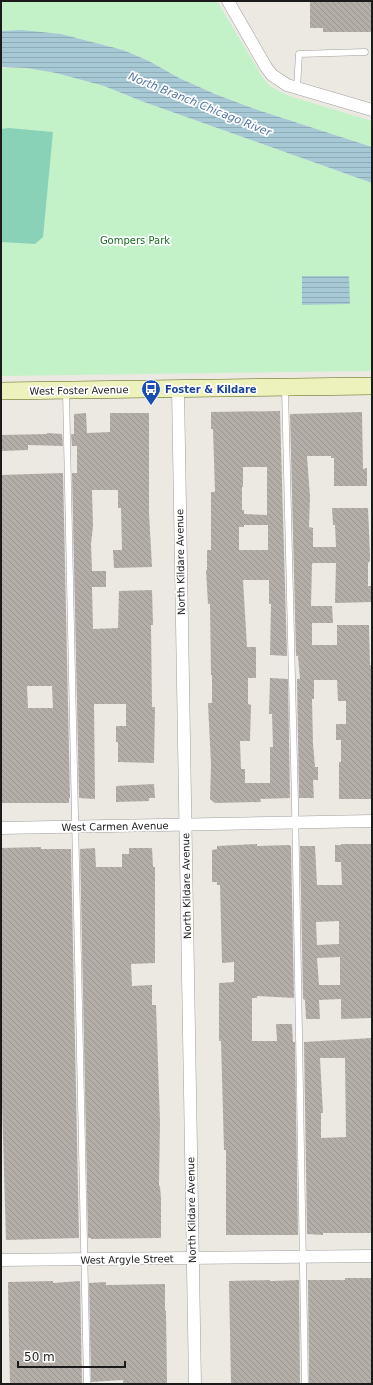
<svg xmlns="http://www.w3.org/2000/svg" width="373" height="1385" font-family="'DejaVu Sans',sans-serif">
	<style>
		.park { fill: #c3f2c8 }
		.pitch { fill: #89d2b8 }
		.water { fill: url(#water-rules) }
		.building { fill: url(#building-back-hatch); fill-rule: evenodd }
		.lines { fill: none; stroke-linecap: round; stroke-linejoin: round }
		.lane-casing { stroke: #9f9f9f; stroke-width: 7 }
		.street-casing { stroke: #9f9f9f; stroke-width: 13 }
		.secondary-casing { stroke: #596411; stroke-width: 18 }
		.lane { stroke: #fff; stroke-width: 6 }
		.street { stroke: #fff; stroke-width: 12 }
		.secondary { stroke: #edf1bb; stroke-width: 17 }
		.labels { text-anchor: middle; stroke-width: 3.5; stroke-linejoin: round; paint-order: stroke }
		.park-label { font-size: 10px; fill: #176c21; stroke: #fff }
		.transit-label { font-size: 10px; font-weight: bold; fill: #164399; stroke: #fff; text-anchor: start }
		.street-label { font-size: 10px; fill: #1b1b1b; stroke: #fff }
		.water-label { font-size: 11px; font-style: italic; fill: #54779f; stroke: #fff }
	</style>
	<defs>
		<pattern id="water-rules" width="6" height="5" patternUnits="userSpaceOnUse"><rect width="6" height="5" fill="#a7c9d5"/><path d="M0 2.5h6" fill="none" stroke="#8facb6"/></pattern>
		<pattern id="building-back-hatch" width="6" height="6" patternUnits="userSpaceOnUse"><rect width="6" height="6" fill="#b4aea8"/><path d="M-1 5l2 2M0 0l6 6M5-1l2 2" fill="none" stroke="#9a9590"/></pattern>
	</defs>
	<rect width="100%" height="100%" fill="#ece9e2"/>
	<g class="park">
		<polygon points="1,1 217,1 263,78 271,87 289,96 372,121 372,147 252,108 215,94 179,78 149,61 123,50 61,34 1,31"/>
		<polygon points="1,68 28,68 56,73 104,86 144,102 372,183 372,371 1,376"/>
	</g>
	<polygon class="pitch" points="9,128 53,132 43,237 35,244 1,242 1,129"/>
	<g class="water">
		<polygon points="21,30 61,34 123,50 149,61 179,78 215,94 252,108 372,147 372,183 144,102 104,86 56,73 27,68 1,67 1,31"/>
		<polygon points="302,276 349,276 350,304 302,305"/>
	</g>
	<g class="building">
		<polygon points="310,1 372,1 371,32 323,32 323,28 310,28"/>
		<path d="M280,411L287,656L270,655L271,604H269V580H243L247,647H256V678H248V704L251,705L250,741H240L241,769H245V783H270V747H273L272,714H269L270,678L288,679L290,798L260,799L261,802L215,803L210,799L211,764L208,703H212V675H211L210,604H208L206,570H207V550H211V492H215L213,429H211V412ZM243,467H267V515L244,514V510H242V487H243ZM244,525H268V550H239V527H244Z"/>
		<polygon points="362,412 363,469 367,468 367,486 334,486 334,458 331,458 331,456 307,456 310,497 309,527 313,528 313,547 336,547 335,525 333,525 332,508 368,508 370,555 370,561 368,563 368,586 372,586 372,602 335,603 336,563 313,563 312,564 311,606 332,606 333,623 312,623 312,645 337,645 337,625 369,625 370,665 372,665 372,680 371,680 371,704 372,704 372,799 339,799 339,762 341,762 341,740 336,740 336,724 346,724 346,701 338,701 337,680 314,680 314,699 312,699 313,744 315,767 318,767 318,780 313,780 314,798 299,798 297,679 300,679 298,656 296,656 290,414"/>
		<polygon points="86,413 87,433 110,432 110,413 149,413 149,513 152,567 114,568 113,550 122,550 121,508 118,508 118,490 92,490 93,526 91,544 92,571 106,571 106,587 92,587 93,629 118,628 119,591 152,590 153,625 151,625 152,707 155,707 154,763 118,762 118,742 116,742 116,726 126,726 126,704 94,704 95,799 79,798 72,473 77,473 77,446 72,446 71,434 74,434 74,414"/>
		<polygon points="47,433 62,434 63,446 28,445 28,450 1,451 1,435 47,434"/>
		<path d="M63,473L70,798H69V803H1V475ZM27,686H52L53,708H28Z"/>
		<polygon points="154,784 155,798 149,798 149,801 116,802 116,786"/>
		<polygon points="257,844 257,846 290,845 290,846 291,846 294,998 257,996 257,998 252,998 252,1041 277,1041 276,1024 292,1024 293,1042 295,1042 298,1235 226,1235 226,1150 224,1150 221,1041 219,1041 219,983 234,982 234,962 222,963 220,885 217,885 217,882 212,882 212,850 217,849 217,846"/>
		<path d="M341,844H372V1018L341,1019V999L319,1000L320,1019H306L305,1000L303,999L300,846H315L317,885H342L341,862H335V845H341ZM339,921V944L317,945L316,922ZM340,957V985H319L317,958Z"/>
		<polygon points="41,847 41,849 71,849 79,1238 6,1240 1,1070 1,848"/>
		<polygon points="95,848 96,867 122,867 122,854 129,854 129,848 152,848 153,867 155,867 155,963 131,964 132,986 152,985 152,1005 156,1005 160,1121 159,1186 160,1186 161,1199 161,1238 91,1239 91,1238 88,1238 80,849"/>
		<path d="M372,1038V1233H323V1235L307,1234L304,1042ZM320,1058H345L346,1137L321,1138V1113H323Z"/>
		<polygon points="345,1278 372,1278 372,1384 309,1384 308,1280 345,1280"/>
		<polygon points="270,1280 270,1281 299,1280 300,1384 231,1384 229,1281"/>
		<polygon points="53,1281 53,1283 80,1281 82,1383 81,1384 10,1384 8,1282"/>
		<polygon points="106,1282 106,1285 165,1284 165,1311 166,1311 167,1384 123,1384 123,1380 91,1382 89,1283"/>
	</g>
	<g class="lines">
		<defs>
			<g id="lane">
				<polyline points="297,88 299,54 365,52"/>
				<polyline points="285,389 295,803 305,1384"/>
				<polyline points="66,392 87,1384"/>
			</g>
			<g id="street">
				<polyline points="228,1 266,67 272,75 287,85 372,110"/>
				<polyline points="178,389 195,1384"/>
				<polyline points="1,828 372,821"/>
				<polyline points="1,1260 372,1256"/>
			</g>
			<polyline id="secondary" points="1,391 372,386"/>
		</defs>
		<use href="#lane" class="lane-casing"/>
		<use href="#street" class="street-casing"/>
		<use href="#secondary" class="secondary-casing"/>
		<use href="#lane" class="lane"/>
		<use href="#street" class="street"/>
		<use href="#secondary" class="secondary"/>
	</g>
	<defs>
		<symbol id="bus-pin" viewBox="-11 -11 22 30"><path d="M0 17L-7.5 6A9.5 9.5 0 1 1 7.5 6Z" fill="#1a4fb4" stroke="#fff"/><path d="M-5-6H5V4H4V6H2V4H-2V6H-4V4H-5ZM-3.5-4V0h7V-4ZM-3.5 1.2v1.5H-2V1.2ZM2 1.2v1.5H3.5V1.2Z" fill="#fff"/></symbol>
	</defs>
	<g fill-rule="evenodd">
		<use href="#bus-pin" x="140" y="378" width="22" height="30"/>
	</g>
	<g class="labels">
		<g class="park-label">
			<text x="135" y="244">Gompers Park</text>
		</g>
		<g class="transit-label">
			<text x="165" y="393">Foster &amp; Kildare</text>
		</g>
		<g class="street-label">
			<text transform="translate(79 390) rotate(-1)" y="4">West Foster Avenue</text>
			<text transform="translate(180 562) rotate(-91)" y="4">North Kildare Avenue</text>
			<text transform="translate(115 826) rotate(-1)" y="4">West Carmen Avenue</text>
			<text transform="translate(186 886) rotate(-91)" y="4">North Kildare Avenue</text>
			<text transform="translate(191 1210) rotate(-91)" y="4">North Kildare Avenue</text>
			<text transform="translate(127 1259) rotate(-1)" y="4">West Argyle Street</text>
		</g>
		<g class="water-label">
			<text transform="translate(200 104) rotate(22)" y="4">North Branch Chicago River</text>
		</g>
	</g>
	<rect width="373" height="1385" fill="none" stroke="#1b1b1b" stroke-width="4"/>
	<path d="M18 1361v6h107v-6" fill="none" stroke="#1b1b1b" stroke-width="2"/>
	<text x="24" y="1361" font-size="12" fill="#1b1b1b" stroke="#ffffff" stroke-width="3" paint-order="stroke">50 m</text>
</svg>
